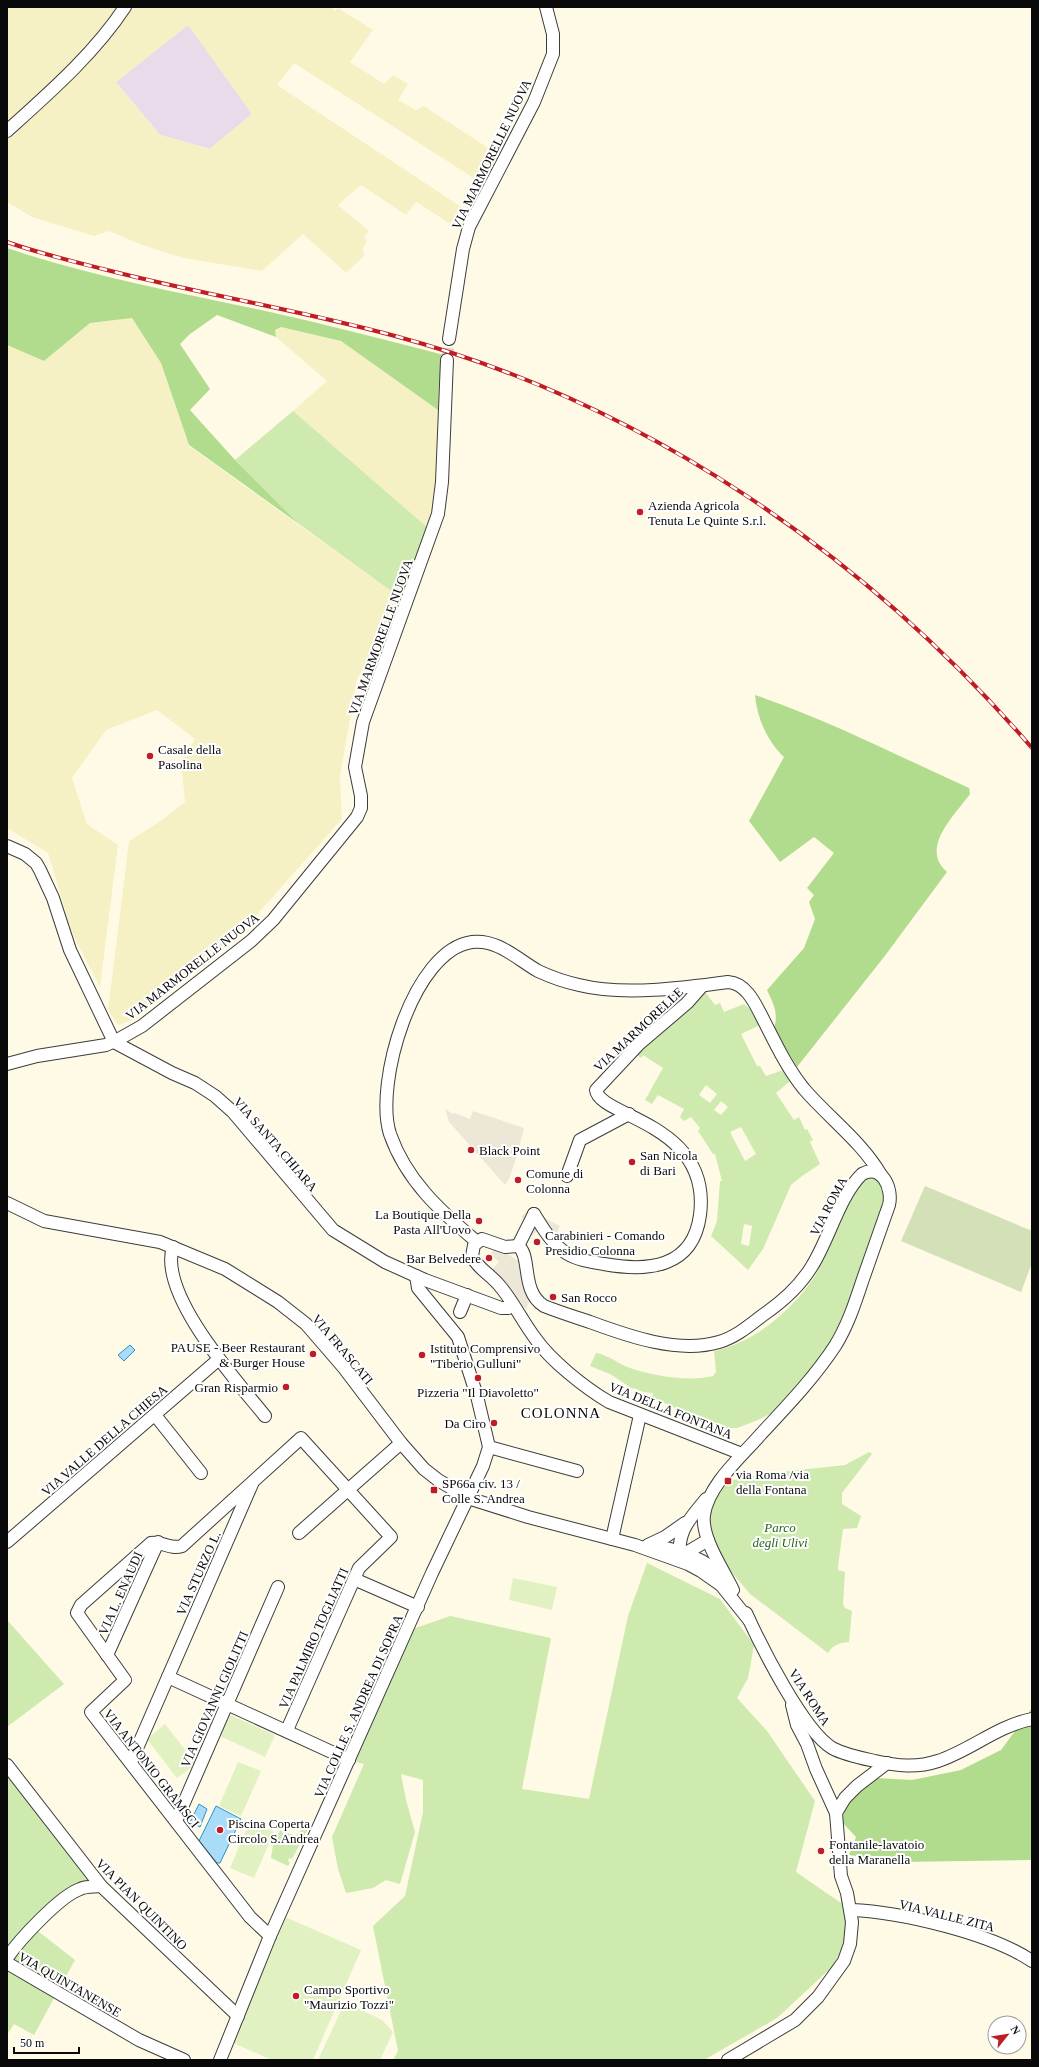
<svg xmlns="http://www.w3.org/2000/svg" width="1039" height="2067" font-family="'Times New Roman',serif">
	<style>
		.industrial { fill: #e8dcea }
		.farmland { fill: #f6f1c5; fill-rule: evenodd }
		.green { fill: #ceeaaf; fill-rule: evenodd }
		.forest { fill: #b1dc8d }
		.cemetery { fill: #d3e0b8 }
		.pitch { fill: #e1f1c1 }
		.plaza { fill: #ede7d7 }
		.water { fill: #a8dcf9; stroke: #2b92d4 }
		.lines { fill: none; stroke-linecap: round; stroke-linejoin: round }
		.minor-tunnel { stroke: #dad6c5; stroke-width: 12; stroke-dasharray: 12 6; stroke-linecap: butt }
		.minor-casing { stroke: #3c3c3c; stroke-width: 14 }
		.minor { stroke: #fff; stroke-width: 12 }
		.rail-casing { stroke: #bf1c25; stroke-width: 4 }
		.rail { stroke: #fff; stroke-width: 2.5; stroke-dasharray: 8; stroke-linecap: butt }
		.poi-dot { fill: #bf1c25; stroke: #fff; stroke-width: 1.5 }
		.labels { text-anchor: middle; stroke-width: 4; stroke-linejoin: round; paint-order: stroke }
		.street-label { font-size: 13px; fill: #090909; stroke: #fff }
		.poi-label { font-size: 13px; fill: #090909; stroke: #fff; text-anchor: start }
		.park-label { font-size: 13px; font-style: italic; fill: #286318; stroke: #fff }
		.quarter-label { font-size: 15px; letter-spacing: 1px; fill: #090909; stroke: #fff }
	</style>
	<rect width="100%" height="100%" fill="#fffae6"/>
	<polygon class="industrial" points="189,24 252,114 210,149 160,135 116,82"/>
	<g class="farmland">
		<polygon points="7,7 122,7 103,33 30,106 23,106 18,112 20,116 7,127"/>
		<path d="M127,7H332L335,11L338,8L373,30L350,62L384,84L393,75L408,84L398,100L416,110L424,106L499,155L483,184L294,63L277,85L469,212L460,230L416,202L406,215L361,185L338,205L369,231L364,237L367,241L363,248L364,256L346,273L303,234L262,271L183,258L142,245L109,231L94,236L32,217L7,202V134ZM188,25L252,114L210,149L160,135L116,82Z"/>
		<polygon points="132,318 161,363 189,446 402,599 357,679 340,776 342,819 255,917 138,1018 118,1025 108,1010 129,841 162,820 185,802 181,761 195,739 157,710 106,730 72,778 87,824 118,845 100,987 72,933 48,853 7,828 7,345 44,361 90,323"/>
		<polygon points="281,327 341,341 438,410 435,498 433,513 428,528 293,411 327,381 276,337 275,330"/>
	</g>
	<g class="green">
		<polygon points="293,411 428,528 402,599 299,524 235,460"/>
		<path d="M706,993L715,1005L720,1003L724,1012L744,1004L750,1009L760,1025L741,1034L757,1066H760L766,1076L783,1070L790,1081L776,1093L794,1120L799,1117L805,1130L807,1129L813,1140L810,1142L820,1164L802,1176L791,1185L763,1249L748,1270L711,1236L717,1221L720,1181H722L715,1154H713L698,1131L700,1128L691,1117L684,1121L680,1117L684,1109L658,1095L652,1104L645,1100L663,1068L643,1055L641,1058L637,1055L643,1047L701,995ZM706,1085L717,1094L710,1103L699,1095ZM721,1101L728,1107L721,1115L714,1110ZM741,1127L756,1154L745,1161L730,1132ZM744,1224L752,1226L749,1246L741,1244Z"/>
		<path d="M870,1178L880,1181L885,1197L850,1306L832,1342L806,1376L774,1412L758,1420L737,1428H727L705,1420L704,1422L652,1397L653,1393L643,1392L634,1388L633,1389L610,1374L590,1366L596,1353C609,1355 618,1364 630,1368C652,1376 691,1382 713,1376L716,1372L714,1351C753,1343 790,1312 813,1279C826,1260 851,1181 870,1178Z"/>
		<path d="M869,1452L872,1454L842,1493V1504L861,1516L857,1528L843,1529L838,1566V1570L845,1572L843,1604L845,1608L852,1611L849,1642C839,1643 833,1645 828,1653L750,1594L729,1569L715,1541L708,1524V1510L728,1481L772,1473L845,1465Z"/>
		<polygon points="647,1563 720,1599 754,1645 748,1678 737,1698 767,1731 815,1801 796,1872 844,1905 847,1940 832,1967 777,2018 704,2060 393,2060 398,2051 373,1926 405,1896 423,1812 423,1780 401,1774 406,1800 415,1832 400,1884 386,1880 373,1888 346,1893 338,1869 332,1837 364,1764 349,1760 407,1631 450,1616 551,1638 522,1789 589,1799 628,1616"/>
		<polygon points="7,1620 64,1684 7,1727"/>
		<polygon points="7,1765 101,1886 48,1903 34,1928 75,1960 34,2035 14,2024 7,2035"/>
		<polygon points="305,1826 309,1827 292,1859 289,1858 288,1861 290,1862 288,1866 271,1858 273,1845 280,1830 296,1836"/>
	</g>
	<g class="forest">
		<path d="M7,248C92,277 182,293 270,312C328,325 386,340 444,355L439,381L438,410L341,341L281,327L275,330L276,337L217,315L190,334L180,344L210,389L190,410L235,460L299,524L189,445L161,363L132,318L90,323L44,361L7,345Z"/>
		<path d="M755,695C829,720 898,756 969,788L970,794C955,815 919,848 947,872L884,957L797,1067L774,1028C779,1013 773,1003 767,990L804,948L815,919L809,902L814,895L807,888L834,853L814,837L780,862L749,821L784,757C767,741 757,718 755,695Z"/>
		<polygon points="1032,1708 1032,1860 899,1862 849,1855 856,1837 842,1822 847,1799 876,1778 912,1780 961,1770 1001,1750"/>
	</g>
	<polygon class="cemetery" points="925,1186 1032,1231 1032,1263 1021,1292 901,1241"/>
	<g class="pitch">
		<polygon points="513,1578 557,1587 552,1610 509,1600"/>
		<polygon points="230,1715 275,1735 265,1757 220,1736"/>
		<polygon points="165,1724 196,1764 177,1778 147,1739"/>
		<polygon points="238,1762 261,1771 241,1816 219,1806"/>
		<polygon points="250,1821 274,1832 254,1878 230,1868"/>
		<polygon points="285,1917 361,1950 313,2060 272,2060 231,2042"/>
		<polygon points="345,2002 382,2020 393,2032 380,2060 318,2060"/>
	</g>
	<g class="plaza">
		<polygon points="445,1108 452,1114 454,1113 470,1119 473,1111 524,1128 517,1156 509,1179 505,1185 449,1122"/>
		<polygon points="531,1207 535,1213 560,1226 552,1243 540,1229 529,1238 520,1231 526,1221 521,1217"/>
		<polygon points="496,1247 520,1262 530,1301 526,1309 519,1305 491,1271 499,1262 490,1254"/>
	</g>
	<g class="water">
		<polygon points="130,1345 135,1350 124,1361 118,1355"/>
		<polygon points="199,1804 207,1809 200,1827 190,1822"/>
		<polygon points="216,1806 241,1819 220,1863 217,1863 199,1841"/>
	</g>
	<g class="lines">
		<polyline class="minor-tunnel" points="447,360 449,339"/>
		<defs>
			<g id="minor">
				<path d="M7,131C49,93 94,54 125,7"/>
				<polyline points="449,339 463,249 469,227 534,102 553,54 553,34 546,7"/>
				<polyline points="7,846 25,854 36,863 40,870 53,898 70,950 114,1042 172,1073 195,1083 215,1096 233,1112 333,1230 385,1262 425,1280 501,1308 508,1308 513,1305"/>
				<polyline points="7,1064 37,1056 106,1045 119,1039 142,1026 251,941 273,920 357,817 361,808 361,796 355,767 363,722 438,514 442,482 447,360"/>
				<polyline points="567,1176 580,1140 629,1114"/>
				<polyline points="7,1203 44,1221 160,1242 225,1269 278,1302 306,1324 344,1368 401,1443 424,1469 438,1480 468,1498 528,1517 635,1545 688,1564 701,1571 721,1585 749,1620"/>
				<path d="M534,1214C543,1228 551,1243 566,1253C577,1260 591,1262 604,1264C648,1272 693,1268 700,1215C712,1123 599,1117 596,1090L639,1044L687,1003L702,986"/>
				<path d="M476,1241C440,1211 406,1180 390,1134C374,1084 413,950 472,942C498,939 517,959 538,971C551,977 565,982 579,985C623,996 684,988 728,982C745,983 754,1001 761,1015C774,1040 786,1067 804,1089C829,1118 862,1142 881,1175"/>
				<path d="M518,1246C532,1255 520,1291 544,1306C559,1312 575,1317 590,1322C628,1336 678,1354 719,1342C736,1337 750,1325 763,1315C782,1302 800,1286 812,1266C829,1239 840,1195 862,1174C882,1163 893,1189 889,1205C880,1230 872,1254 863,1279C855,1303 848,1325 835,1346C814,1378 787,1406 761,1434C742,1456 708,1485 704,1515C701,1538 723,1569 733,1590"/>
				<path d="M518,1246L505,1247L482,1239L474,1245L472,1256C477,1268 491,1275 499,1285C513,1301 522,1321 535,1338C550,1360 585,1388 609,1402L742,1454"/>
				<polyline points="518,1246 534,1214"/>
				<path d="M173,1247C158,1294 236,1380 265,1416"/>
				<polyline points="460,1312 467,1295"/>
				<polyline points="155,1415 201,1473"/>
				<polyline points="489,1447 577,1471"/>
				<polyline points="299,1533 401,1443"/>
				<polyline points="612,1539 640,1415"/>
				<polyline points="7,1542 219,1359"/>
				<polyline points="648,1545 665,1537 685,1523"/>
				<path d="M658,1547C682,1550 706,1560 723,1577"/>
				<path d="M680,1558C677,1530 690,1519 706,1499"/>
				<polyline points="683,1558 686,1553 708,1540"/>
				<polyline points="354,1579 418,1607"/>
				<path d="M746,1613C761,1646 803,1730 832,1748C845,1755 861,1758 875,1761C897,1766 917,1768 938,1761C971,1750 997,1726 1032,1719"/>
				<polyline points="107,1655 158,1542"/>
				<polyline points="168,1677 349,1760"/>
				<polyline points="792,1705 797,1725 807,1744 816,1769 836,1813"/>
				<polyline points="131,1762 252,1484"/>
				<polyline points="7,1765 101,1886 238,2016"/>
				<polyline points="176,1821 278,1587"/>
				<path d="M851,1910C901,1912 990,1933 1032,1961"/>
				<path d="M270,1936L250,1917L91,1712L125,1680L77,1613L81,1605L151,1543C163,1541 170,1550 182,1546L301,1438L391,1537L359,1568L287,1730"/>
				<path d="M7,1958C19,1940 60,1896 80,1889C86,1886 94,1887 101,1886"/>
				<polyline points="7,1963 139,2040 184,2060"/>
				<polyline points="220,2060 270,1936 432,1573 483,1466 489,1447 477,1396 458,1337 418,1288 416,1276"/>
				<polyline points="728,2060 795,2020 818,1997 844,1961 850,1944 852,1922 847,1893 841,1876 836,1813 845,1798 857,1786 887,1763"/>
			</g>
		</defs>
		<use href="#minor" class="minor-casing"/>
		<use href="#minor" class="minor"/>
		<defs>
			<path id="rail" d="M7,242C38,253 71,261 103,269C200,294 299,310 395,336C644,403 865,554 1032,748"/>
		</defs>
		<use href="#rail" class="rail-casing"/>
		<use href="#rail" class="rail"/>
	</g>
	<g class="poi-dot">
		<circle cx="640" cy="512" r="4"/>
		<circle cx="150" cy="756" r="4"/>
		<circle cx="471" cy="1150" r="4"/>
		<circle cx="632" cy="1162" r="4"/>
		<circle cx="518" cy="1180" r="4"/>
		<circle cx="479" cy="1221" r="4"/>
		<circle cx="537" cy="1242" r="4"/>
		<circle cx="489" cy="1258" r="4"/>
		<circle cx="553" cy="1297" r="4"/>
		<circle cx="313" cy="1354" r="4"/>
		<circle cx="422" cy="1355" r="4"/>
		<circle cx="478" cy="1378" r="4"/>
		<circle cx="286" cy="1387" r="4"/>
		<circle cx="494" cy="1423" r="4"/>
		<rect x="724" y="1477" width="8" height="8" rx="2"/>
		<rect x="430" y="1486" width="8" height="8" rx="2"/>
		<circle cx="220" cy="1830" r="4"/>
		<circle cx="821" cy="1851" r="4"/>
		<circle cx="296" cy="1996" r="4"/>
	</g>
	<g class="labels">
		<g class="street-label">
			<text transform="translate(491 154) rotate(-64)" y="5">VIA MARMORELLE NUOVA</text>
			<text transform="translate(380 637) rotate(-70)" y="5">VIA MARMORELLE NUOVA</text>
			<text transform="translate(192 966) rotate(-38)" y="5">VIA MARMORELLE NUOVA</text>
			<text transform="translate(638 1029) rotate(-43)" y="5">VIA MARMORELLE</text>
			<text transform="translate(276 1144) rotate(49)" y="5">VIA SANTA CHIARA</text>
			<text transform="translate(828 1206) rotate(-62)" y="5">VIA ROMA</text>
			<text transform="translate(343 1349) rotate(50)" y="5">VIA FRASCATI</text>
			<text transform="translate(671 1410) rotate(22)" y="5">VIA DELLA FONTANA</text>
			<text transform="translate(104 1440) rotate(-41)" y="5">VIA VALLE DELLA CHIESA</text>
			<text transform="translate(198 1573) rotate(-66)" y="5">VIA STURZO L.</text>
			<text transform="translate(120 1593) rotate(-66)" y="5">VIA L. ENAUDI</text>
			<text transform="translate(313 1638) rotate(-66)" y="5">VIA PALMIRO TOGLIATTI</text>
			<text transform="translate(810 1697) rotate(57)" y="5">VIA ROMA</text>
			<text transform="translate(214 1699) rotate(-66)" y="5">VIA GIOVANNI GIOLITTI</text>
			<text transform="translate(358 1706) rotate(-66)" y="5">VIA COLLE S. ANDREA DI SOPRA</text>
			<text transform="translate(152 1768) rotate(52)" y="5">VIA ANTONIO GRAMSCI</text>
			<text transform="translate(142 1904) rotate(45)" y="5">VIA PIAN QUINTINO</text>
			<text transform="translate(947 1915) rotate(14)" y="5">VIA VALLE ZITA</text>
			<text transform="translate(70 1984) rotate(30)" y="5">VIA QUINTANENSE</text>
		</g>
		<g class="poi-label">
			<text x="648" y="510">Azienda Agricola<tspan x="648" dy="15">Tenuta Le Quinte S.r.l.</tspan></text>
			<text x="158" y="754">Casale della<tspan x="158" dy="15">Pasolina</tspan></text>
			<text x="479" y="1155">Black Point</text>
			<text x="640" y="1160">San Nicola<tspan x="640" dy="15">di Bari</tspan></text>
			<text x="526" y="1178">Comune di<tspan x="526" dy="15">Colonna</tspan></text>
			<text x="471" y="1219" text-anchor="end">La Boutique Della<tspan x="471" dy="15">Pasta All'Uovo</tspan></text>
			<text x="545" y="1240">Carabinieri - Comando<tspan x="545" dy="15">Presidio Colonna</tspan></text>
			<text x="481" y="1263" text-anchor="end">Bar Belvedere</text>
			<text x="561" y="1302">San Rocco</text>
			<text x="305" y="1352" text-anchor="end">PAUSE - Beer Restaurant<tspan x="305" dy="15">&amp; Burger House</tspan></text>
			<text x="430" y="1353">Istituto Comprensivo<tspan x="430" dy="15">"Tiberio Gulluni"</tspan></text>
			<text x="278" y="1392" text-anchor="end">Gran Risparmio</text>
			<text x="478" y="1397" text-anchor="middle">Pizzeria "Il Diavoletto"</text>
			<text x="486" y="1428" text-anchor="end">Da Ciro</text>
			<text x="736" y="1479">via Roma /via<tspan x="736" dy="15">della Fontana</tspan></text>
			<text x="442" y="1488">SP66a civ. 13 /<tspan x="442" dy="15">Colle S. Andrea</tspan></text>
			<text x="228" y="1828">Piscina Coperta<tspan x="228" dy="15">Circolo S.Andrea</tspan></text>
			<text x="829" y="1849">Fontanile-lavatoio<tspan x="829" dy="15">della Maranella</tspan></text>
			<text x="304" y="1994">Campo Sportivo<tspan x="304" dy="15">"Maurizio Tozzi"</tspan></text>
		</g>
		<g class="park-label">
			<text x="780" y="1532">Parco<tspan x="780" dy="15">degli Ulivi</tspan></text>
		</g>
		<g class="quarter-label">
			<text x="561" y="1418">COLONNA</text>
		</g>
	</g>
	<rect width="1039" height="2067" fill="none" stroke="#090909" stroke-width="16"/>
	<g transform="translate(1007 2035) rotate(60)"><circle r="19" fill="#ffffff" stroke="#9d9d9d"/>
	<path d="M0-3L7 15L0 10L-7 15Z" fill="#bf1c25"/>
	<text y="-6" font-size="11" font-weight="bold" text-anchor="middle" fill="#090909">N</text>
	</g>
	<path d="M14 2047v6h65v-6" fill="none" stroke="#090909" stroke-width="2"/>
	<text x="20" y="2047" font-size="12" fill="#090909" stroke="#ffffff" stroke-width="3" paint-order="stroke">50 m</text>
</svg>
